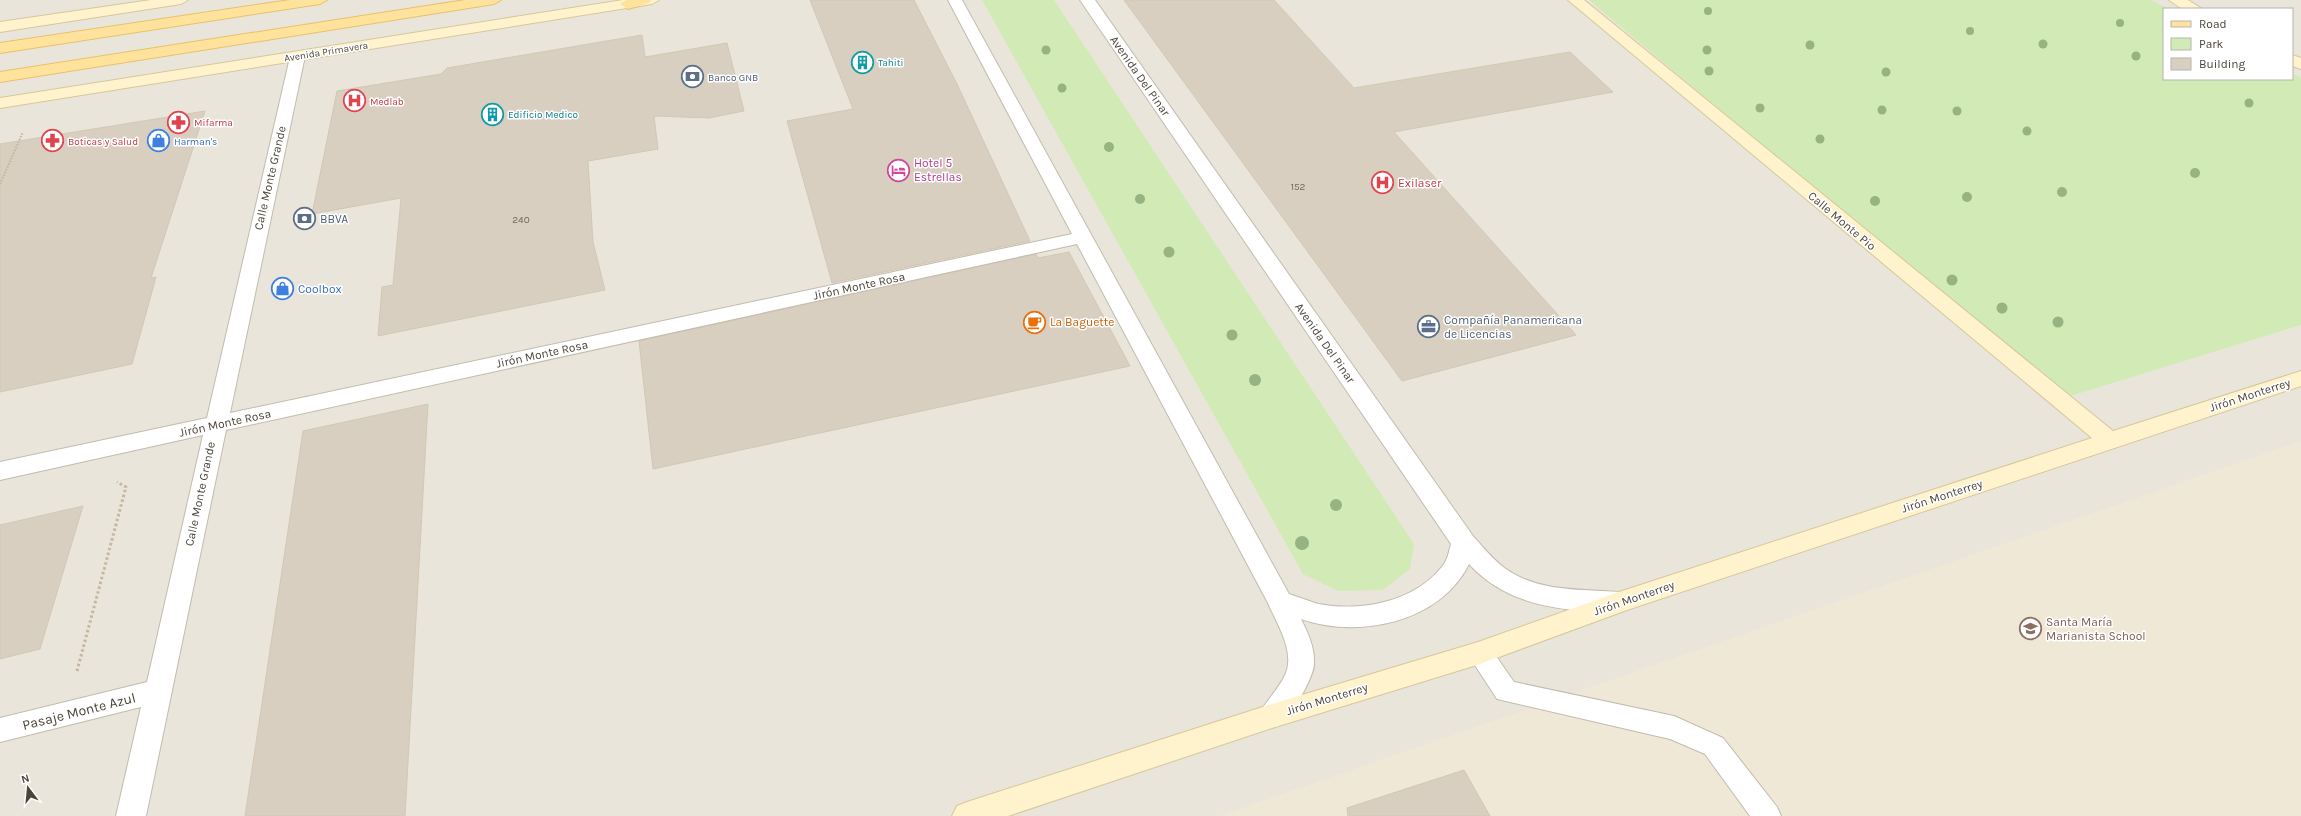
<svg xmlns="http://www.w3.org/2000/svg" width="2301" height="816" font-family="Karla,sans-serif">
	<style>
		.residential { fill: #eae5da; fill-rule: evenodd }
		.education { fill: #efe8d6 }
		.green { fill: #d2eab5 }
		.building { fill: #d8cfc1; stroke: #d3c7b4 }
		.lines { fill: none; stroke-linecap: round; stroke-linejoin: round }
		.lane-casing { stroke: #c2bbae; stroke-width: 2 }
		.street-casing { stroke: #c2bbae; stroke-width: 2 }
		.secondary-casing { stroke: #d6c79b; stroke-width: 2 }
		.primary-casing { stroke: #e6c16a; stroke-width: 2 }
		.path-far1 { stroke: #c4b79f; stroke-width: 2; stroke-dasharray: 1.5 1.5; stroke-linecap: butt }
		.path { stroke: #c4b79f; stroke-width: 3; stroke-dasharray: 2.5 2.5; stroke-linecap: butt }
		.lane { fill: #fff; fill-rule: evenodd }
		.street { fill: #fff; fill-rule: evenodd }
		.secondary { fill: #fff3cd; fill-rule: evenodd }
		.primary { fill: #ffe39c; fill-rule: evenodd }
		.tree { fill: #97b381 }
		.labels { text-anchor: middle; stroke-width: 3; stroke-linejoin: round; paint-order: stroke }
		.far-street-label { font-size: 10px; fill: #4b4439; stroke: #fff }
		.far-culture-label { font-size: 10px; fill: #0d838f; stroke: #fff; text-anchor: start }
		.far-service-label { font-size: 10px; fill: #4e5e75; stroke: #fff; text-anchor: start }
		.far-health-label { font-size: 10px; fill: #be3a42; stroke: #fff; text-anchor: start }
		.far-shop-label { font-size: 10px; fill: #366cbe; stroke: #fff; text-anchor: start }
		.number-label { font-size: 10px; fill: #6e675b }
		.street-label { font-size: 12px; fill: #4b4439; stroke: #fff }
		.hotel-label { font-size: 12px; fill: #b23c85; stroke: #fff; text-anchor: start }
		.health-label { font-size: 12px; fill: #be3a42; stroke: #fff; text-anchor: start }
		.service-label { font-size: 12px; fill: #4e5e75; stroke: #fff; text-anchor: start }
		.shop-label { font-size: 12px; fill: #366cbe; stroke: #fff; text-anchor: start }
		.food-label { font-size: 12px; fill: #c56008; stroke: #fff; text-anchor: start }
		.education-label { font-size: 12px; fill: #785e54; stroke: #fff; text-anchor: start }
		.near-street-label { font-size: 14px; fill: #4b4439; stroke: #fff }
	</style>
	<rect width="100%" height="100%" fill="#f6f3ec"/>
	<path class="residential" d="M0,0H2301V816H0ZM2164,9H2292V79H2164Z"/>
	<polygon class="education" points="2301,441 2301,816 1219,816"/>
	<g class="green">
		<polygon points="982,0 1054,0 1414,544 1410,569 1383,590 1338,591 1303,574"/>
		<polygon points="1589,0 2151,0 2169,9 2164,9 2164,79 2292,79 2292,73 2301,78 2301,325 2064,398"/>
	</g>
	<g class="building">
		<polygon points="810,0 914,0 957,84 1030,241 832,283 787,121 853,109"/>
		<polygon points="1124,0 1274,0 1354,88 1570,52 1613,92 1394,132 1576,335 1402,381"/>
		<polygon points="642,35 645,57 727,43 744,111 709,118 654,116 658,149 588,161 593,242 605,290 378,336 382,287 393,285 401,198 312,214 337,91 441,74 447,68"/>
		<polygon points="205,111 151,278 156,277 132,364 0,392 0,144"/>
		<polygon points="1069,252 1130,366 653,469 639,341 1036,254 1038,258"/>
		<polygon points="428,404 405,816 245,816 303,431"/>
		<polygon points="83,506 40,649 0,659 0,525"/>
		<polygon points="1464,770 1490,816 1348,816 1347,808"/>
	</g>
	<g class="lines">
		<defs>
			<polygon id="lane" points="1480,642 1489,646 1514,682 1674,716 1723,738 1777,807 1781,816 1750,816 1705,754 1670,739 1497,699 1467,653 1471,646"/>
			<path id="street" d="M948,0H962L1289,594C1299,597 1308,601 1318,604C1362,612 1416,602 1444,564C1448,558 1449,551 1451,544L1080,0H1095L1473,536C1483,547 1493,560 1506,569C1538,592 1581,589 1619,592L1628,595L1632,602L1628,609C1615,614 1602,611 1588,611C1543,608 1501,599 1469,564C1440,623 1358,639 1301,619C1308,633 1315,648 1314,664C1314,676 1290,720 1280,725C1273,729 1269,727 1262,724L1258,716C1265,702 1277,691 1284,677C1297,654 1277,624 1268,603L1077,244L226,430L146,816H116L141,707L0,742V718L147,682L203,435L0,480V462L207,418L291,53H303L305,56L230,413L1072,234Z"/>
			<g id="secondary">
				<polygon points="151,0 188,0 181,4 0,32 0,22"/>
				<polygon points="623,0 659,0 652,4 0,108 0,98"/>
				<polygon points="1568,0 1584,0 2113,431 2301,371 2301,386 1627,610 1480,664 1272,728 1008,816 952,816 957,806 967,802 1272,704 1478,642 1619,592 2092,438"/>
				<polygon points="2169,0 2188,0 2202,9 2182,9"/>
				<polygon points="2292,55 2301,58 2301,69 2292,66"/>
			</g>
			<g id="primary">
				<polygon points="290,0 327,0 320,4 0,53 0,43"/>
				<polygon points="465,0 501,0 494,4 0,82 0,72"/>
				<polygon points="651,0 649,3 628,9 620,4 626,0"/>
			</g>
		</defs>
		<use href="#lane" class="lane-casing"/>
		<use href="#street" class="street-casing"/>
		<use href="#secondary" class="secondary-casing"/>
		<use href="#primary" class="primary-casing"/>
		<polyline class="path-far1" points="0,184 23,132"/>
		<polyline class="path" points="77,671 126,487 117,482"/>
		<use href="#lane" class="lane"/>
		<use href="#street" class="street"/>
		<use href="#secondary" class="secondary"/>
		<use href="#primary" class="primary"/>
	</g>
	<g class="tree">
		<circle cx="1708" cy="11" r="4"/>
		<circle cx="2120" cy="23" r="4"/>
		<circle cx="1970" cy="31" r="4"/>
		<circle cx="2043" cy="44" r="4.5"/>
		<circle cx="1810" cy="45" r="4.5"/>
		<circle cx="1046" cy="50" r="4.5"/>
		<circle cx="1707" cy="50" r="4.5"/>
		<circle cx="2136" cy="56" r="4.5"/>
		<circle cx="1709" cy="71" r="4.5"/>
		<circle cx="1886" cy="72" r="4.5"/>
		<circle cx="1062" cy="88" r="4.5"/>
		<circle cx="2249" cy="103" r="4.5"/>
		<circle cx="1760" cy="108" r="4.5"/>
		<circle cx="1882" cy="110" r="4.5"/>
		<circle cx="1957" cy="111" r="4.5"/>
		<circle cx="2027" cy="131" r="4.5"/>
		<circle cx="1820" cy="139" r="4.5"/>
		<circle cx="1109" cy="147" r="5"/>
		<circle cx="2195" cy="173" r="5"/>
		<circle cx="2062" cy="192" r="5"/>
		<circle cx="1967" cy="197" r="5"/>
		<circle cx="1140" cy="199" r="5"/>
		<circle cx="1875" cy="201" r="5"/>
		<circle cx="1169" cy="252" r="5.5"/>
		<circle cx="1952" cy="280" r="5.5"/>
		<circle cx="2002" cy="308" r="5.5"/>
		<circle cx="2058" cy="322" r="5.5"/>
		<circle cx="1232" cy="335" r="5.5"/>
		<circle cx="1255" cy="380" r="6"/>
		<circle cx="1336" cy="505" r="6"/>
		<circle cx="1302" cy="543" r="7"/>
	</g>
	<defs>
		<symbol id="building-ring" viewBox="-11 -11 22 22"><circle r="9.5" fill="#fff" stroke="#0f9aa8" stroke-width="1.5"/><path d="M-4-6H4V6H1V3H-1V6H-4ZM-2.5-4.3h1.7v1.8h-1.7ZM.8-4.3h1.7v1.8H.8ZM-2.5-1h1.7V.8h-1.7ZM.8-1h1.7V.8H.8Z" fill="#0f9aa8"/></symbol>
		<symbol id="bank-ring" viewBox="-11 -11 22 22"><circle r="9.5" fill="#fff" stroke="#5c6f8a" stroke-width="1.5"/><path d="M-6-4H6V4H-6ZM0-2.3a2.3 2.3 0 1 0 0 4.6a2.3 2.3 0 1 0 0-4.6Z" fill="#5c6f8a"/></symbol>
		<symbol id="hospital-ring" viewBox="-11 -11 22 22"><circle r="9.5" fill="#fff" stroke="#e0444e" stroke-width="1.5"/><path d="M-5-5h3v3.5h4V-5h3V5h-3V1.5h-4V5h-3Z" fill="#e0444e"/></symbol>
		<symbol id="pharmacy-ring" viewBox="-11 -11 22 22"><circle r="9.5" fill="#fff" stroke="#e0444e" stroke-width="1.5"/><path d="M-2-6h4v4h4v4h-4v4h-4v-4h-4v-4h4Z" fill="#e0444e"/></symbol>
		<symbol id="shop-ring" viewBox="-11 -11 22 22"><circle r="9.5" fill="#fff" stroke="#3f7fe0" stroke-width="1.5"/><path d="M-5-2.5h2.3a2.7 3.5 0 0 1 5.4 0H5L5.5 6h-11ZM-1.5-2.5h3a1.5 2.3 0 0 0-3 0Z" fill="#3f7fe0"/></symbol>
		<symbol id="hotel-ring" viewBox="-11 -11 22 22"><circle r="9.5" fill="#fff" stroke="#d1479c" stroke-width="1.5"/><path d="M-6-4.5h1.5V1H6V5H4.5V3h-9V5H-6ZM-4 0a1.8 1.8 0 1 1 3.6 0ZM.5 0V-2.5h3Q6-2.5 6 0Z" fill="#d1479c"/></symbol>
		<symbol id="cafe-ring" viewBox="-11 -11 22 22"><circle r="9.5" fill="#fff" stroke="#e8710a" stroke-width="1.5"/><path d="M-5.5-4.5H6V0H3Q3 3.5 0 3.5H-2.5Q-5.5 3.5-5.5 0ZM3-3.2v2h1.7v-2ZM-6 4.5H4V6H-6Z" fill="#e8710a"/></symbol>
		<symbol id="office-ring" viewBox="-11 -11 22 22"><circle r="9.5" fill="#fff" stroke="#5c6f8a" stroke-width="1.5"/><path d="M-6-3h4V-5.5h4V-3h4V5H-6ZM-1-4.5V-3h2v-1.5ZM-6 0V1H6V0Z" fill="#5c6f8a"/></symbol>
		<symbol id="school-ring" viewBox="-11 -11 22 22"><circle r="9.5" fill="#fff" stroke="#8d6e63" stroke-width="1.5"/><path d="M0-5L7-2L0 1L-7-2ZM-4 1L0 2.5L4 1V4Q0 6-4 4Z" fill="#8d6e63"/></symbol>
	</defs>
	<g fill-rule="evenodd">
		<use href="#building-ring" x="850" y="50" width="25" height="25"/>
		<use href="#bank-ring" x="680" y="64" width="25" height="25"/>
		<use href="#hospital-ring" x="342" y="88" width="25" height="25"/>
		<use href="#building-ring" x="480" y="102" width="25" height="25"/>
		<use href="#pharmacy-ring" x="166" y="110" width="25" height="25"/>
		<use href="#pharmacy-ring" x="40" y="128" width="25" height="25"/>
		<use href="#shop-ring" x="146" y="128" width="25" height="25"/>
		<use href="#hotel-ring" x="886" y="158" width="25" height="25"/>
		<use href="#hospital-ring" x="1370" y="170" width="25" height="25"/>
		<use href="#bank-ring" x="292" y="206" width="25" height="25"/>
		<use href="#shop-ring" x="270" y="276" width="25" height="25"/>
		<use href="#cafe-ring" x="1022" y="310" width="25" height="25"/>
		<use href="#office-ring" x="1416" y="314" width="25" height="25"/>
		<use href="#school-ring" x="2018" y="616" width="25" height="25"/>
	</g>
	<g class="labels">
		<g class="far-street-label">
			<text transform="translate(326 51) rotate(-9)" y="4">Avenida Primavera</text>
		</g>
		<g class="far-culture-label">
			<text x="878" y="66">Tahiti</text>
			<text x="508" y="118">Edificio Medico</text>
		</g>
		<g class="far-service-label">
			<text x="708" y="81">Banco GNB</text>
		</g>
		<g class="far-health-label">
			<text x="370" y="105">Medlab</text>
			<text x="194" y="126">Mifarma</text>
			<text x="68" y="145">Boticas y Salud</text>
		</g>
		<g class="far-shop-label">
			<text x="174" y="145">Harman's</text>
		</g>
		<g class="number-label">
			<text x="1298" y="190">152</text>
			<text x="521" y="223">240</text>
		</g>
		<g class="street-label">
			<text transform="translate(1140 76) rotate(55)" y="4">Avenida Del Pinar</text>
			<text transform="translate(270 178) rotate(-77)" y="4">Calle Monte Grande</text>
			<text transform="translate(1842 221) rotate(40)" y="4">Calle Monte Pio</text>
			<text transform="translate(859 286) rotate(-12)" y="4">Jirón Monte Rosa</text>
			<text transform="translate(1325 343) rotate(55)" y="4">Avenida Del Pinar</text>
			<text transform="translate(542 354) rotate(-12)" y="4">Jirón Monte Rosa</text>
			<text transform="translate(2250 395) rotate(-18)" y="4">Jirón Monterrey</text>
			<text transform="translate(225 423) rotate(-12)" y="4">Jirón Monte Rosa</text>
			<text transform="translate(200 494) rotate(-78)" y="4">Calle Monte Grande</text>
			<text transform="translate(1942 496) rotate(-18)" y="4">Jirón Monterrey</text>
			<text transform="translate(1634 598) rotate(-19)" y="4">Jirón Monterrey</text>
			<text transform="translate(1327 699) rotate(-17)" y="4">Jirón Monterrey</text>
		</g>
		<g class="hotel-label">
			<text x="914" y="167">Hotel 5<tspan x="914" dy="14">Estrellas</tspan></text>
		</g>
		<g class="health-label">
			<text x="1398" y="187">Exilaser</text>
		</g>
		<g class="service-label">
			<text x="320" y="223">BBVA</text>
			<text x="1444" y="324">Compañía Panamericana<tspan x="1444" dy="14">de Licencias</tspan></text>
		</g>
		<g class="shop-label">
			<text x="298" y="293">Coolbox</text>
		</g>
		<g class="food-label">
			<text x="1050" y="326">La Baguette</text>
		</g>
		<g class="education-label">
			<text x="2046" y="626">Santa María<tspan x="2046" dy="14">Marianista School</tspan></text>
		</g>
		<g class="near-street-label">
			<text transform="translate(79 711) rotate(-14)" y="5">Pasaje Monte Azul</text>
		</g>
	</g>
	<rect x="2163" y="8" width="130" height="72" fill="#ffffff" stroke="#b7b4b0"/>
	<rect x="2171" y="21" width="20" height="6" fill="#ffe39c" stroke="#b7b4b0"/>
	<text x="2199" y="28" font-size="12" fill="#4b4439">Road</text>
	<rect x="2171" y="38" width="20" height="12" fill="#d2eab5" stroke="#b7b4b0"/>
	<text x="2199" y="48" font-size="12" fill="#4b4439">Park</text>
	<rect x="2171" y="58" width="20" height="12" fill="#d8cfc1" stroke="#b7b4b0"/>
	<text x="2199" y="68" font-size="12" fill="#4b4439">Building</text>
	<g transform="translate(28 788) rotate(344)" stroke="#ffffff" stroke-width="3" paint-order="stroke">
	<path d="M0-3L7 15L0 10L-7 15Z" fill="#4b4439"/>
	<text y="-6" font-size="11" font-weight="bold" text-anchor="middle" fill="#4b4439">N</text>
	</g>
</svg>
